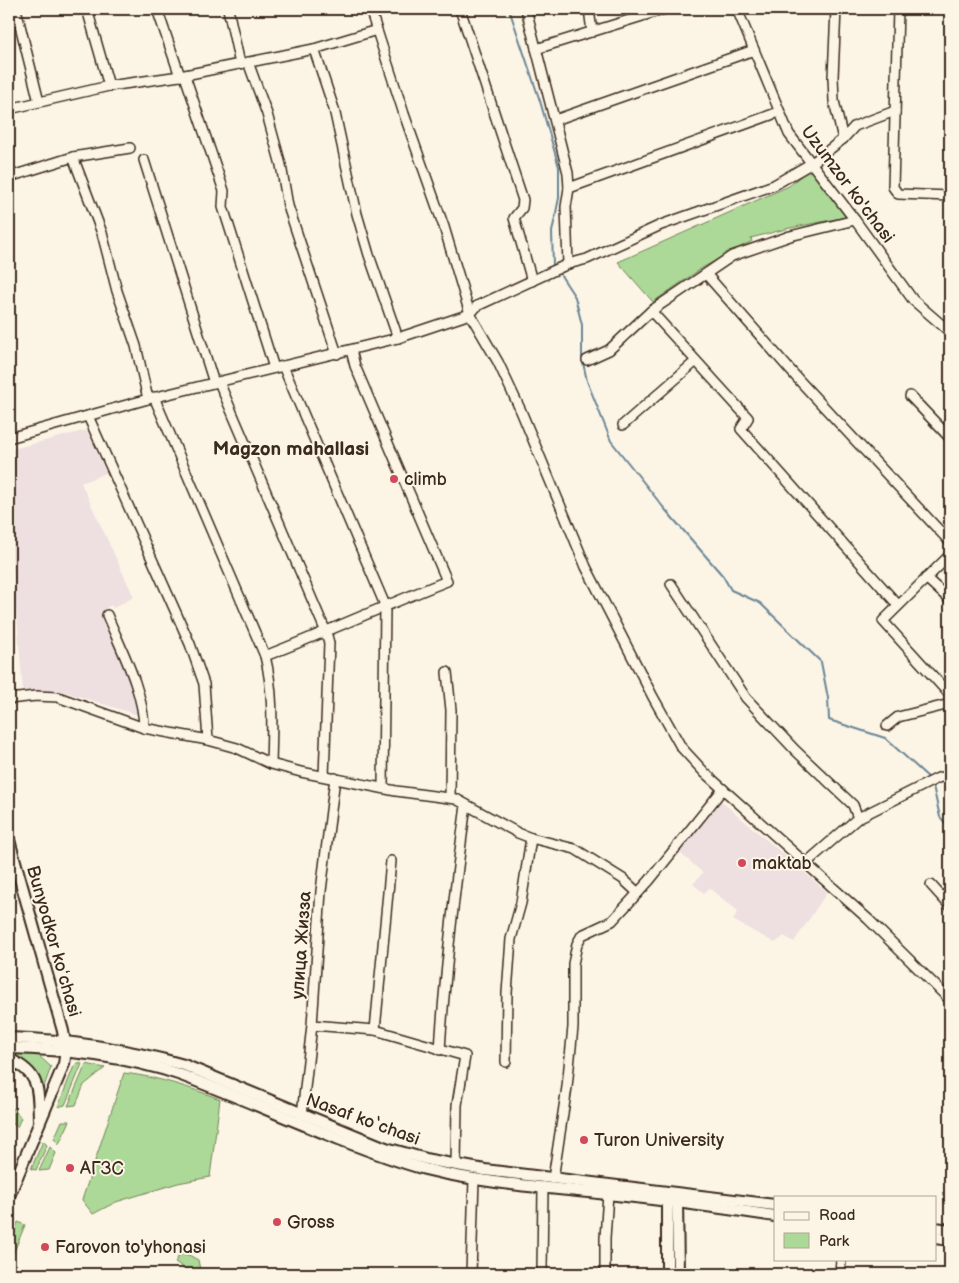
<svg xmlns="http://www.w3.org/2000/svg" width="959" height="1283" font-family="'Balsamiq Sans',sans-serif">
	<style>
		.built { fill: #eedfe0 }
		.green { fill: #acd997; stroke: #74825a }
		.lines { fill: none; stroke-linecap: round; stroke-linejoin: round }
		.stream { stroke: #698597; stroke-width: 2 }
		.minor-casing { stroke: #3b2a1e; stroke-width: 12 }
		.major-casing { stroke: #3b2a1e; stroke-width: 14 }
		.minor { stroke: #fcf5e5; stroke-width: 9 }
		.major { stroke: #fcf5e5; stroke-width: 10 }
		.poi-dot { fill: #d1495b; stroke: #fcf5e5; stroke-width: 2 }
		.labels { text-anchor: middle; stroke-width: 4; stroke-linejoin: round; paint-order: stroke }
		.street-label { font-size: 18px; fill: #3b2a1e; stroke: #fcf5e5 }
		.poi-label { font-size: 18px; fill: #3b2a1e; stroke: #fcf5e5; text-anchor: start }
		.neighbourhood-label { font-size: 19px; font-weight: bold; fill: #3b2a1e; stroke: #fcf5e5 }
	</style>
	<rect width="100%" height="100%" fill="#fcf5e5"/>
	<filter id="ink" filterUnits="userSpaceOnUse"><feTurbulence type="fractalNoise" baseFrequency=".02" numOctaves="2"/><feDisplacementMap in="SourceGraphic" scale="10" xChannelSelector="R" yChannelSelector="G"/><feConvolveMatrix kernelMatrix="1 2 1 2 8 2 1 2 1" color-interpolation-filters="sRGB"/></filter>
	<g filter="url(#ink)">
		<g class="built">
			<polygon points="87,430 106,473 81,483 134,597 113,608 111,605 100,612 124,666 138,715 62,691 23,692 9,519 9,450"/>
			<polygon points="721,801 827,892 794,942 784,936 775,943 733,920 738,911 709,888 704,893 693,884 703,873 679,852"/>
		</g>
		<g class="green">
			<polygon points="810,168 846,217 790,228 751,238 752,241 702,268 653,302 618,262 789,186"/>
			<polygon points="9,1054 37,1054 51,1067 41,1095"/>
			<polygon points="77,1063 82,1064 65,1105 58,1107 74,1066"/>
			<polygon points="86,1064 105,1068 84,1085 76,1105 68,1106"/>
			<path d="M124,1073C158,1077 188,1087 220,1099L210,1177L178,1183L116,1202L93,1214L82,1200Z"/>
			<polygon points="9,1104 21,1118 17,1127 9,1121"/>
			<polygon points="62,1121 70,1121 59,1144 54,1139"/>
			<polygon points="43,1141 47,1145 36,1170 31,1169"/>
			<polygon points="50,1147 56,1153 49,1170 39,1171"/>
			<polygon points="18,1222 25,1225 9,1264 9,1245"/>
			<polygon points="180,1254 189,1255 198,1260 201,1274 187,1274 181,1266 175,1262"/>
		</g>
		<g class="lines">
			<g class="stream">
				<polyline points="509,9 540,101 559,167 559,198 552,232 553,265"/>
				<polyline points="560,274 575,297 582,325 582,358 587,381 611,441 663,507 723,576 731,590 760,603 821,662 828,698 829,720 885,738 929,778"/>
				<polyline points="933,786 940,817 950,828"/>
			</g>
			<defs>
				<g id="minor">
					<polyline points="16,9 39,102"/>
					<polyline points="87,9 109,86"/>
					<polyline points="157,9 180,76"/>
					<polyline points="228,9 240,64"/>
					<polyline points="370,9 404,114 444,227 470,314 498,362 521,411 586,567 653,697 681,747 705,773 868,919 950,1000"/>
					<polyline points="460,9 523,200 522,208 514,218 532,281"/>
					<polyline points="526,9 568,173 569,188 566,207 568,264"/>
					<polyline points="589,9 592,32"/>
					<polyline points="737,9 789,134 855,220 913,300 950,332"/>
					<polyline points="836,9 833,77 834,101 843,139"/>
					<polyline points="898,9 893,187 898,194 950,196"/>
					<polyline points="314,49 334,109 357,214 369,255 398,338"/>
					<polyline points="536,49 665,9"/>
					<polyline points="248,62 267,114 281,165 288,206 337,354"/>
					<polyline points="185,76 224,191 223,207 274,368"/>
					<polyline points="9,109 109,86 180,76 314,49 377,30"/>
					<polyline points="555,120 754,50"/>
					<polyline points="73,157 102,233 117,291 136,346 148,399"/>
					<polyline points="144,160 214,383"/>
					<polyline points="9,177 73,157 130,148"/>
					<polyline points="569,188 779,112"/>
					<polyline points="706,274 798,379 950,542"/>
					<polyline points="651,311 748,418 741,429 898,605"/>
					<polyline points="587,360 609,350 651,311 732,256 790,236 855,220"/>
					<polyline points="283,366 385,605 383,788"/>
					<polyline points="219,382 326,632 329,643 324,776"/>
					<polyline points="910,396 950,438"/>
					<path d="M154,397L265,656C274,692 272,728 271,764"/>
					<polyline points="88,416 190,644 204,684 208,740"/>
					<polyline points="623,425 696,361"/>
					<polyline points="9,438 148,399 398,338 470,314 477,306 568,264 587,259 661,225 774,185 812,163 843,139 855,126 895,111"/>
					<polyline points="950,555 883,621 950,695"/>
					<polyline points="926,578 950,600"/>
					<polyline points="671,584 746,698 795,750 853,805 858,818"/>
					<path d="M107,615C121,649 144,692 144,728"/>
					<path d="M265,656C327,632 386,605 447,581L355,366L351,350"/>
					<polyline points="447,672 451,710 450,798"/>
					<polyline points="9,699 36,696 58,697 144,728 208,740 237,748 271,764 301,772 396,791 456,799 518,833 531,838 575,849 623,879 638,893"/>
					<polyline points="887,726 898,717 950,704"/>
					<polyline points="806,863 858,818 938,778 950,775"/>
					<polyline points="931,885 950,906"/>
					<polyline points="312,1025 375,1030 465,1056 457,1105 456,1165"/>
					<polyline points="375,1030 391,861"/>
					<path d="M440,1050C445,967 455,887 466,805"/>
					<polyline points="506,1062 507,993 511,939 521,903 531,838"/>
					<polyline points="302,1115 312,1025 321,891 335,778"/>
					<polyline points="553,1179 567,1087 573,1027 573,964 577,944 582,935 612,921 649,881 723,789"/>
					<polyline points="471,1274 474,1179"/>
					<polyline points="542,1274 543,1187"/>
					<polyline points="605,1274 605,1238 608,1194"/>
					<polyline points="840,1274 841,1259"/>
				</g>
				<g id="major">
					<polyline points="9,840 63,1031 66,1050 64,1064 9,1196"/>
					<path d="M9,1038C68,1040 127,1049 184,1065L386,1148L430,1160L485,1170L775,1205"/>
					<path d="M9,1048C64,1049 129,1057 181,1075C234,1095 286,1118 339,1139C367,1150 396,1161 425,1169C481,1183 540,1187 598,1193C657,1199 717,1207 775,1216"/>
					<path d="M9,1059C40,1074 38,1087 39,1119"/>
					<polyline points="677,1198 678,1274"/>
					<polyline points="935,1228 950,1230"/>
					<polyline points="935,1238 950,1240"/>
					<polyline points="667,1274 667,1195"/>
				</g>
			</defs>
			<use href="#minor" class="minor-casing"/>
			<use href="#major" class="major-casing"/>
			<use href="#minor" class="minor"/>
			<use href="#major" class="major"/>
		</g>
	</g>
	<g class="poi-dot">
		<circle cx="394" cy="479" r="5"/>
		<circle cx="742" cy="863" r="5"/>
		<circle cx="584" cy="1140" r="5"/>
		<circle cx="70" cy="1168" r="5"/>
		<circle cx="277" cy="1222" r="5"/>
		<circle cx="45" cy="1247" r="5"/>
	</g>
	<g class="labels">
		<g class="street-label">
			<text transform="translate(848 184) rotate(53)" y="6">Uzumzor ko'chasi</text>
			<text transform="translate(54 941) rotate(74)" y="6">Bunyodkor koʻchasi</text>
			<text transform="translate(301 945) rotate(-86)" y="6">улица Жизза</text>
			<text transform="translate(363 1119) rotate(20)" y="6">Nasaf ko‘chasi</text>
		</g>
		<g class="poi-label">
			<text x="404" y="485">climb</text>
			<text x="752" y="869">maktab</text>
			<text x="594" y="1146">Turon University</text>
			<text x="80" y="1174">АГЗС</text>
			<text x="287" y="1228">Gross</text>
			<text x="55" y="1253">Farovon to'yhonasi</text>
		</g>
		<g class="neighbourhood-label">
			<text x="291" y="455">Magzon mahallasi</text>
		</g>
	</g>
	<rect width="959" height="1283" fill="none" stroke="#fcf5e5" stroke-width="30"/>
	<rect x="15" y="15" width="929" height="1253" fill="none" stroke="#3b2a1e" stroke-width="2" filter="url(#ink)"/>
	<rect x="774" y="1196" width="162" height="65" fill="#fcf5e5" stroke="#afa495"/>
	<rect x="784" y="1212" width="25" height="8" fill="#fcf5e5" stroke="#afa495"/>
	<text x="819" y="1220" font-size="15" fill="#3b2a1e">Road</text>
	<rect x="784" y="1233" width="25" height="15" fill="#acd997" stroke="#afa495"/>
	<text x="819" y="1246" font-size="15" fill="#3b2a1e">Park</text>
</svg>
